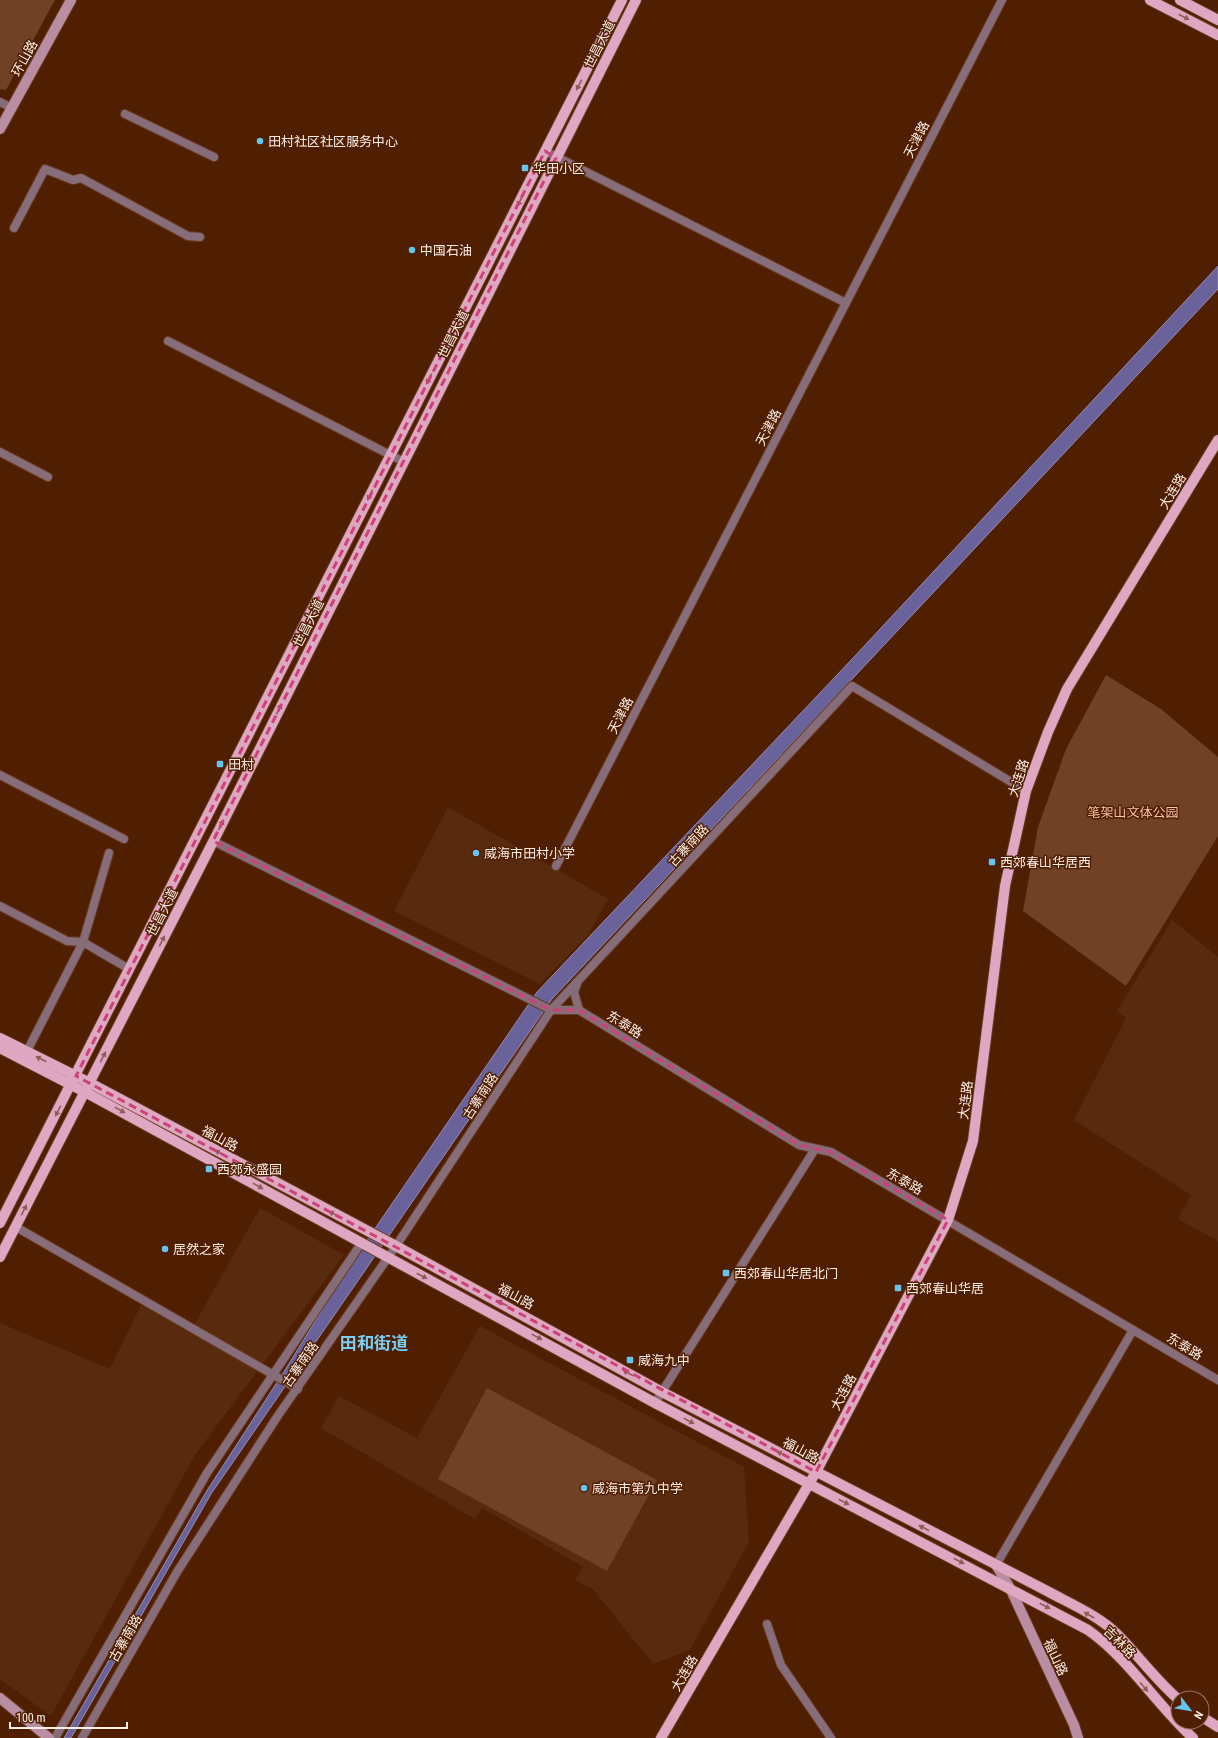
<svg xmlns="http://www.w3.org/2000/svg" width="1218" height="1738" font-family="'Roboto Condensed','Noto Sans SC',sans-serif">
	<style>
		.built { fill: #582b0f }
		.green { fill: #714126 }
		.water { fill: #69629b; stroke: #958cb2 }
		.lines { fill: none; stroke-linecap: round; stroke-linejoin: round }
		.street-casing { stroke: #683b20; stroke-width: 10 }
		.secondary-casing { stroke: #683b20; stroke-width: 12 }
		.primary-casing { stroke: #683b20; stroke-width: 12 }
		.street { stroke: #876c79; stroke-width: 8 }
		.secondary { stroke: #b98ea2; stroke-width: 10 }
		.primary { stroke: #dfa8c2; stroke-width: 10 }
		.oneway { fill: #905c57 }
		.marked { fill: none; stroke: #ce4377; stroke-width: 3; stroke-dasharray: 8 5; stroke-linejoin: round }
		.poi-dot { fill: #65c5ee; stroke: #501e00; stroke-width: 1.5 }
		.labels { text-anchor: middle; stroke-width: 3; stroke-linejoin: round; paint-order: stroke }
		.street-label { font-size: 13px; fill: #fcefe8; stroke: #501e00 }
		.poi-label { font-size: 13px; fill: #fcefe8; stroke: #501e00; text-anchor: start }
		.park-label { font-size: 13px; fill: #fac5a9; stroke: #501e00 }
		.district-label { font-size: 17px; font-weight: bold; fill: #78cef5; stroke: #501e00 }
	</style>
	<rect width="100%" height="100%" fill="#501e00"/>
	<g class="built">
		<polygon points="448,807 608,899 588,935 540,984 394,911"/>
		<polygon points="1172,920 1218,957 1218,1241 1178,1219 1191,1195 1074,1120 1126,1018 1117,1011"/>
		<polygon points="260,1208 344,1255 195,1455 51,1716 0,1679 0,1323 110,1369 141,1305 190,1332"/>
		<polygon points="480,1326 744,1467 749,1542 690,1650 653,1664 593,1589 575,1580 583,1567 482,1508 475,1519 321,1428 339,1396 417,1438"/>
	</g>
	<g class="green">
		<polygon points="0,0 55,0 6,90 0,89"/>
		<polygon points="1106,675 1161,709 1218,757 1218,836 1126,986 1023,911 1038,827 1066,749"/>
		<polygon points="487,1388 657,1480 607,1571 438,1479"/>
	</g>
	<polygon class="water" points="1218,266 1218,289 552,999 211,1494 71,1738 64,1738 206,1492 285,1370 350,1265 537,992 854,657"/>
	<g class="lines">
		<defs>
			<g id="street">
				<polyline points="0,102 12,108"/>
				<polyline points="125,114 214,157"/>
				<polyline points="545,151 846,303"/>
				<polyline points="14,228 45,169 73,180 81,178 188,236 200,237"/>
				<polyline points="168,341 404,462"/>
				<polyline points="0,452 48,477"/>
				<polyline points="0,775 124,839"/>
				<polyline points="213,841 551,1010 579,1010"/>
				<polyline points="556,866 1002,0"/>
				<polyline points="0,906 67,941 83,942 129,969"/>
				<polyline points="577,984 574,992 579,1010"/>
				<polyline points="579,1010 799,1145 831,1152 1218,1380"/>
				<polyline points="24,1057 83,942 109,853"/>
				<polyline points="16,1227 298,1389"/>
				<polyline points="655,1403 815,1149"/>
				<polyline points="996,1565 1133,1330"/>
				<polyline points="767,1624 781,1665 831,1738"/>
				<polyline points="55,1738 207,1473 362,1242"/>
				<polyline points="82,1738 177,1572 277,1417 396,1246 551,1010 852,686 1026,791"/>
			</g>
			<g id="secondary">
				<polyline points="0,129 71,0"/>
				<polyline points="996,1565 1010,1588 1074,1725 1078,1738"/>
				<polyline points="0,1698 49,1738"/>
			</g>
			<g id="primary">
				<polyline points="1150,0 1218,35"/>
				<polyline points="1180,0 1218,20"/>
				<path d="M0,1038L90,1083L396,1246L662,1392L1049,1592C1071,1604 1099,1616 1117,1634C1138,1655 1155,1679 1178,1699"/>
				<path d="M0,1048L85,1092L655,1403L1088,1630C1129,1659 1156,1704 1193,1738"/>
				<polyline points="0,1223 622,0"/>
				<polyline points="0,1257 217,834 636,0"/>
				<polyline points="1202,1717 1218,1727"/>
				<polyline points="661,1738 816,1472 948,1220 973,1141 1005,886 1026,791 1048,732 1067,689 1218,440"/>
			</g>
		</defs>
		<use href="#street" class="street-casing"/>
		<use href="#secondary" class="secondary-casing"/>
		<use href="#primary" class="primary-casing"/>
		<use href="#street" class="street"/>
		<use href="#secondary" class="secondary"/>
		<use href="#primary" class="primary"/>
	</g>
	<defs><path id="oneway-solid" d="M-6-.8H1V-3.2L6.5 0L1 3.2V.8H-6Z"/></defs>
	<g class="oneway">
		<use href="#oneway-solid" transform="translate(1184 17) rotate(27)"/>
		<use href="#oneway-solid" transform="translate(579 85) rotate(117)"/>
		<use href="#oneway-solid" transform="translate(520 201) rotate(117)"/>
		<use href="#oneway-solid" transform="translate(429 379) rotate(117)"/>
		<use href="#oneway-solid" transform="translate(370 495) rotate(117)"/>
		<use href="#oneway-solid" transform="translate(279 709) rotate(-64)"/>
		<use href="#oneway-solid" transform="translate(221 825) rotate(-64)"/>
		<use href="#oneway-solid" transform="translate(162 941) rotate(-63)"/>
		<use href="#oneway-solid" transform="translate(103 1057) rotate(-63)"/>
		<use href="#oneway-solid" transform="translate(41 1059) rotate(-153)"/>
		<use href="#oneway-solid" transform="translate(120 1110) rotate(29)"/>
		<use href="#oneway-solid" transform="translate(58 1111) rotate(117)"/>
		<use href="#oneway-solid" transform="translate(220 1153) rotate(-152)"/>
		<use href="#oneway-solid" transform="translate(258 1186) rotate(29)"/>
		<use href="#oneway-solid" transform="translate(24 1210) rotate(-63)"/>
		<use href="#oneway-solid" transform="translate(334 1214) rotate(-152)"/>
		<use href="#oneway-solid" transform="translate(422 1276) rotate(28)"/>
		<use href="#oneway-solid" transform="translate(502 1303) rotate(-152)"/>
		<use href="#oneway-solid" transform="translate(537 1337) rotate(29)"/>
		<use href="#oneway-solid" transform="translate(628 1373) rotate(-151)"/>
		<use href="#oneway-solid" transform="translate(689 1421) rotate(28)"/>
		<use href="#oneway-solid" transform="translate(782 1454) rotate(-152)"/>
		<use href="#oneway-solid" transform="translate(844 1502) rotate(27)"/>
		<use href="#oneway-solid" transform="translate(924 1528) rotate(-153)"/>
		<use href="#oneway-solid" transform="translate(959 1561) rotate(27)"/>
		<use href="#oneway-solid" transform="translate(1045 1606) rotate(28)"/>
		<use href="#oneway-solid" transform="translate(1089 1615) rotate(-150)"/>
		<use href="#oneway-solid" transform="translate(1144 1687) rotate(49)"/>
	</g>
	<path class="marked" d="M545,151L556,158L551,167L213,841L551,1010H579L799,1145L831,1152L948,1220L816,1472L76,1076Z"/>
	<g class="poi-dot">
		<circle cx="260" cy="141" r="4"/>
		<rect x="521" y="164" width="8" height="8" rx="2"/>
		<circle cx="412" cy="250" r="4"/>
		<rect x="216" y="760" width="8" height="8" rx="2"/>
		<circle cx="476" cy="853" r="4"/>
		<rect x="988" y="858" width="8" height="8" rx="2"/>
		<rect x="205" y="1165" width="8" height="8" rx="2"/>
		<circle cx="165" cy="1249" r="4"/>
		<rect x="722" y="1269" width="8" height="8" rx="2"/>
		<rect x="894" y="1284" width="8" height="8" rx="2"/>
		<rect x="626" y="1356" width="8" height="8" rx="2"/>
		<circle cx="584" cy="1488" r="4"/>
	</g>
	<g class="labels">
		<g class="street-label">
			<text transform="translate(599 44) rotate(-63)" y="5">世昌大道</text>
			<text transform="translate(24 58) rotate(-61)" y="5">环山路</text>
			<text transform="translate(916 139) rotate(-63)" y="5">天津路</text>
			<text transform="translate(453 334) rotate(-63)" y="5">世昌大道</text>
			<text transform="translate(768 427) rotate(-63)" y="5">天津路</text>
			<text transform="translate(1172 491) rotate(-59)" y="5">大连路</text>
			<text transform="translate(308 623) rotate(-63)" y="5">世昌大道</text>
			<text transform="translate(620 715) rotate(-63)" y="5">天津路</text>
			<text transform="translate(1018 778) rotate(-72)" y="5">大连路</text>
			<text transform="translate(688 845) rotate(-47)" y="5">古寨南路</text>
			<text transform="translate(162 912) rotate(-63)" y="5">世昌大道</text>
			<text transform="translate(625 1024) rotate(32)" y="5">东泰路</text>
			<text transform="translate(480 1096) rotate(-57)" y="5">古寨南路</text>
			<text transform="translate(965 1100) rotate(-83)" y="5">大连路</text>
			<text transform="translate(220 1138) rotate(28)" y="5">福山路</text>
			<text transform="translate(905 1181) rotate(30)" y="5">东泰路</text>
			<text transform="translate(516 1296) rotate(28)" y="5">福山路</text>
			<text transform="translate(1185 1346) rotate(31)" y="5">东泰路</text>
			<text transform="translate(300 1364) rotate(-55)" y="5">古寨南路</text>
			<text transform="translate(843 1392) rotate(-62)" y="5">大连路</text>
			<text transform="translate(801 1450) rotate(28)" y="5">福山路</text>
			<text transform="translate(125 1638) rotate(-60)" y="5">古寨南路</text>
			<text transform="translate(1120 1642) rotate(45)" y="5">吉林路</text>
			<text transform="translate(1056 1657) rotate(65)" y="5">福山路</text>
			<text transform="translate(684 1673) rotate(-60)" y="5">大连路</text>
		</g>
		<g class="poi-label">
			<text x="268" y="146">田村社区社区服务中心</text>
			<text x="533" y="173">华田小区</text>
			<text x="420" y="255">中国石油</text>
			<text x="228" y="769">田村</text>
			<text x="484" y="858">威海市田村小学</text>
			<text x="1000" y="867">西郊春山华居西</text>
			<text x="217" y="1174">西郊永盛园</text>
			<text x="173" y="1254">居然之家</text>
			<text x="734" y="1278">西郊春山华居北门</text>
			<text x="906" y="1293">西郊春山华居</text>
			<text x="638" y="1365">威海九中</text>
			<text x="592" y="1493">威海市第九中学</text>
		</g>
		<g class="park-label">
			<text x="1133" y="817">笔架山文体公园</text>
		</g>
		<g class="district-label">
			<text x="374" y="1349">田和街道</text>
		</g>
	</g>
	<g transform="translate(1190 1710) rotate(121)"><circle r="19" fill="#501e00" stroke="#95725d"/>
	<path d="M0-3L7 15L0 10L-7 15Z" fill="#65c5ee"/>
	<text y="-6" font-size="11" font-weight="bold" text-anchor="middle" fill="#fcefe8">N</text>
	</g>
	<path d="M10 1722v6h117v-6" fill="none" stroke="#fcefe8" stroke-width="2"/>
	<text x="16" y="1722" font-size="12" fill="#fcefe8" stroke="#501e00" stroke-width="3" paint-order="stroke">100 m</text>
</svg>
